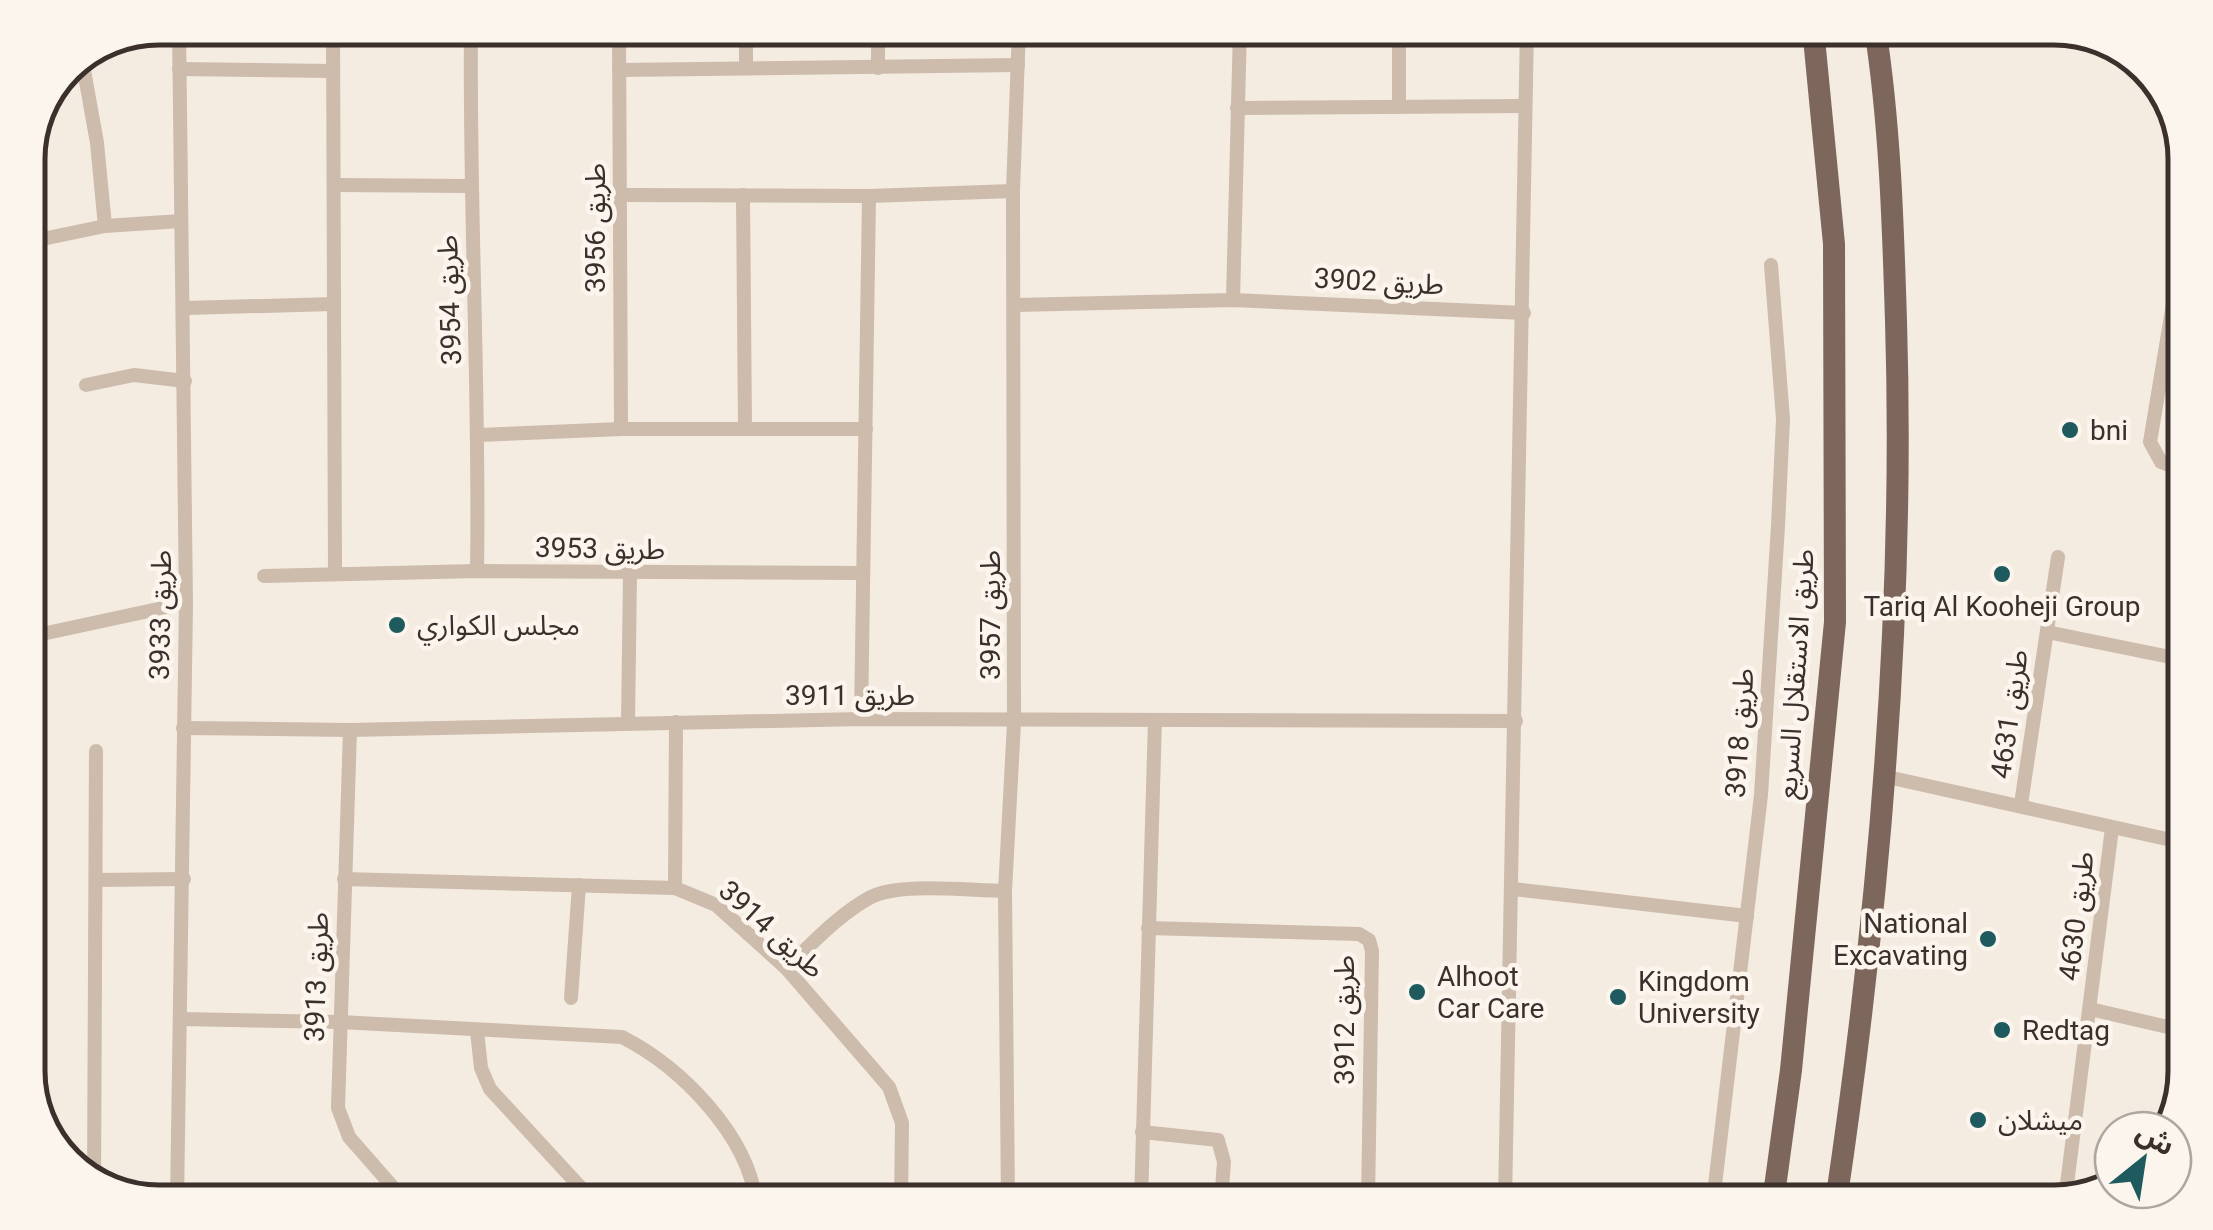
<svg xmlns="http://www.w3.org/2000/svg" width="2213" height="1230" font-family="Roboto,'Noto Sans Arabic',sans-serif">
	<style>
		.lines { fill: none; stroke-linecap: round; stroke-linejoin: round }
		.minor { stroke: #cdbbac; stroke-width: 14 }
		.primary { stroke: #7d675c; stroke-width: 22 }
		.poi-dot { fill: #1f5a5e; stroke: #fbf5ee; stroke-width: 4 }
		.labels { text-anchor: middle; stroke-width: 9; stroke-linejoin: round; paint-order: stroke }
		.street-label { font-size: 28px; fill: #3b302b; stroke: #fbf5ee }
		.poi-label { font-size: 28px; fill: #3b302b; stroke: #fbf5ee; text-anchor: start }
		.rim { fill: none; stroke: #3b302b; stroke-width: 5 }
	</style>
	<rect width="100%" height="100%" fill="#f4ebe1"/>
	<g class="lines">
		<g class="minor">
			<polyline points="333,28 335,574"/>
			<path d="M471,28C469,209 480,390 477,571"/>
			<polyline points="619,28 621,429"/>
			<polyline points="82,59 97,143 105,226"/>
			<polyline points="746,67 746,28"/>
			<polyline points="878,68 878,28"/>
			<polyline points="179,69 333,71"/>
			<polyline points="619,70 1018,65"/>
			<polyline points="1399,107 1399,28"/>
			<polyline points="1237,108 1525,106"/>
			<polyline points="337,185 470,186"/>
			<polyline points="621,195 869,196 1013,191"/>
			<polyline points="743,195 745,428"/>
			<polyline points="28,242 105,226 181,221"/>
			<polyline points="2185,272 2176,286 2150,442 2161,462 2185,471"/>
			<polyline points="1233,300 1240,28"/>
			<polyline points="1016,305 1233,300 1524,313"/>
			<polyline points="185,308 334,304"/>
			<polyline points="86,385 134,375 185,381"/>
			<polyline points="479,435 621,429 866,429"/>
			<polyline points="264,576 477,571 863,573"/>
			<polyline points="28,611 34,636"/>
			<polyline points="2047,632 2185,660"/>
			<polyline points="28,637 186,603"/>
			<polyline points="861,719 869,196"/>
			<polyline points="628,723 630,575"/>
			<polyline points="183,728 350,730 861,719 1516,721"/>
			<polyline points="350,730 338,1108 349,1137 406,1202"/>
			<polyline points="1883,776 2185,843"/>
			<polyline points="2021,804 2058,557"/>
			<polyline points="344,879 675,888 716,905 786,968 889,1087 902,1123 901,1202"/>
			<polyline points="97,880 184,879"/>
			<polyline points="675,888 676,722"/>
			<polyline points="1513,889 1747,916"/>
			<polyline points="1148,928 1359,934 1369,940 1372,951 1368,1202"/>
			<path d="M786,968C812,944 839,914 871,897C901,882 971,891 1005,891"/>
			<polyline points="571,998 579,885"/>
			<polyline points="2090,1009 2185,1031"/>
			<path d="M180,1019L340,1022L622,1037C681,1067 748,1135 756,1202"/>
			<polyline points="477,1031 481,1068 490,1089 594,1202"/>
			<polyline points="1142,1132 1218,1140 1224,1162 1221,1202"/>
			<polyline points="94,1185 96,751"/>
			<polyline points="2065,1200 2112,828"/>
			<polyline points="177,1202 186,603 179,28"/>
			<polyline points="1008,1202 1005,891 1014,723 1013,191 1019,28"/>
			<polyline points="1141,1202 1155,720"/>
			<polyline points="1505,1202 1527,28"/>
			<polyline points="1713,1202 1761,795 1778,526 1783,419 1771,265"/>
		</g>
		<g class="primary">
			<polyline points="1773,1202 1791,1070 1835,622 1834,244 1813,28"/>
			<path d="M1836,1202C1879,912 1905,615 1896,321C1893,224 1890,124 1875,28"/>
		</g>
	</g>
	<g class="poi-dot">
		<circle cx="2070" cy="430" r="10"/>
		<circle cx="2002" cy="574" r="10"/>
		<circle cx="397" cy="625" r="10"/>
		<circle cx="1988" cy="939" r="10"/>
		<circle cx="1417" cy="992" r="10"/>
		<circle cx="1618" cy="997" r="10"/>
		<circle cx="2002" cy="1030" r="10"/>
		<circle cx="1978" cy="1120" r="10"/>
	</g>
	<g class="labels">
		<g class="street-label">
			<text transform="translate(595 228) rotate(-90)" y="10">طريق 3956</text>
			<text transform="translate(1379 281) rotate(3)" y="10">طريق 3902</text>
			<text transform="translate(449 300) rotate(-92)" y="10">طريق 3954</text>
			<text transform="translate(600 548) rotate(1)" y="10">طريق 3953</text>
			<text transform="translate(160 615) rotate(-89)" y="10">طريق 3933</text>
			<text transform="translate(990 615) rotate(-90)" y="10">طريق 3957</text>
			<text transform="translate(1795 674) rotate(-86)" y="10">طريق الاستقلال السريع</text>
			<text x="850" y="705">طريق 3911</text>
			<text transform="translate(2009 714) rotate(-82)" y="10">طريق 4631</text>
			<text transform="translate(1739 733) rotate(-86)" y="10">طريق 3918</text>
			<text transform="translate(2076 916) rotate(-83)" y="10">طريق 4630</text>
			<text transform="translate(772 929) rotate(42)" y="10">طريق 3914</text>
			<text transform="translate(316 977) rotate(-88)" y="10">طريق 3913</text>
			<text transform="translate(1344 1020) rotate(-90)" y="10">طريق 3912</text>
		</g>
		<g class="poi-label">
			<text x="2090" y="440">bni</text>
			<text x="2002" y="616" text-anchor="middle">Tariq Al Kooheji Group</text>
			<text x="417" y="635">مجلس الكواري</text>
			<text x="1968" y="933" text-anchor="end">National<tspan x="1968" dy="32">Excavating</tspan></text>
			<text x="1437" y="986">Alhoot<tspan x="1437" dy="32">Car Care</tspan></text>
			<text x="1638" y="991">Kingdom<tspan x="1638" dy="32">University</tspan></text>
			<text x="2022" y="1040">Redtag</text>
			<text x="1998" y="1130">ميشلان</text>
		</g>
	</g>
	<path d="M0 0H2213V1230H0ZM159 45H2054A114 114 0 0 1 2168 159V1071A114 114 0 0 1 2054 1185H159A114 114 0 0 1 45 1071V159A114 114 0 0 1 159 45Z" fill="#fbf5ee" fill-rule="evenodd"/>
	<path class="rim" d="M159 45H2054A114 114 0 0 1 2168 159V1071A114 114 0 0 1 2054 1185H159A114 114 0 0 1 45 1071V159A114 114 0 0 1 159 45Z"/>
	<g transform="translate(2143 1160) rotate(30)"><circle r="48" fill="#fbf5ee" stroke="#aea6a0" stroke-width="2.5"/>
	<path d="M0-8L18 38L0 25L-18 38Z" fill="#1f5a5e"/>
	<text y="-15" font-size="28" font-weight="bold" text-anchor="middle" fill="#3b302b">ش</text>
	</g>
</svg>
